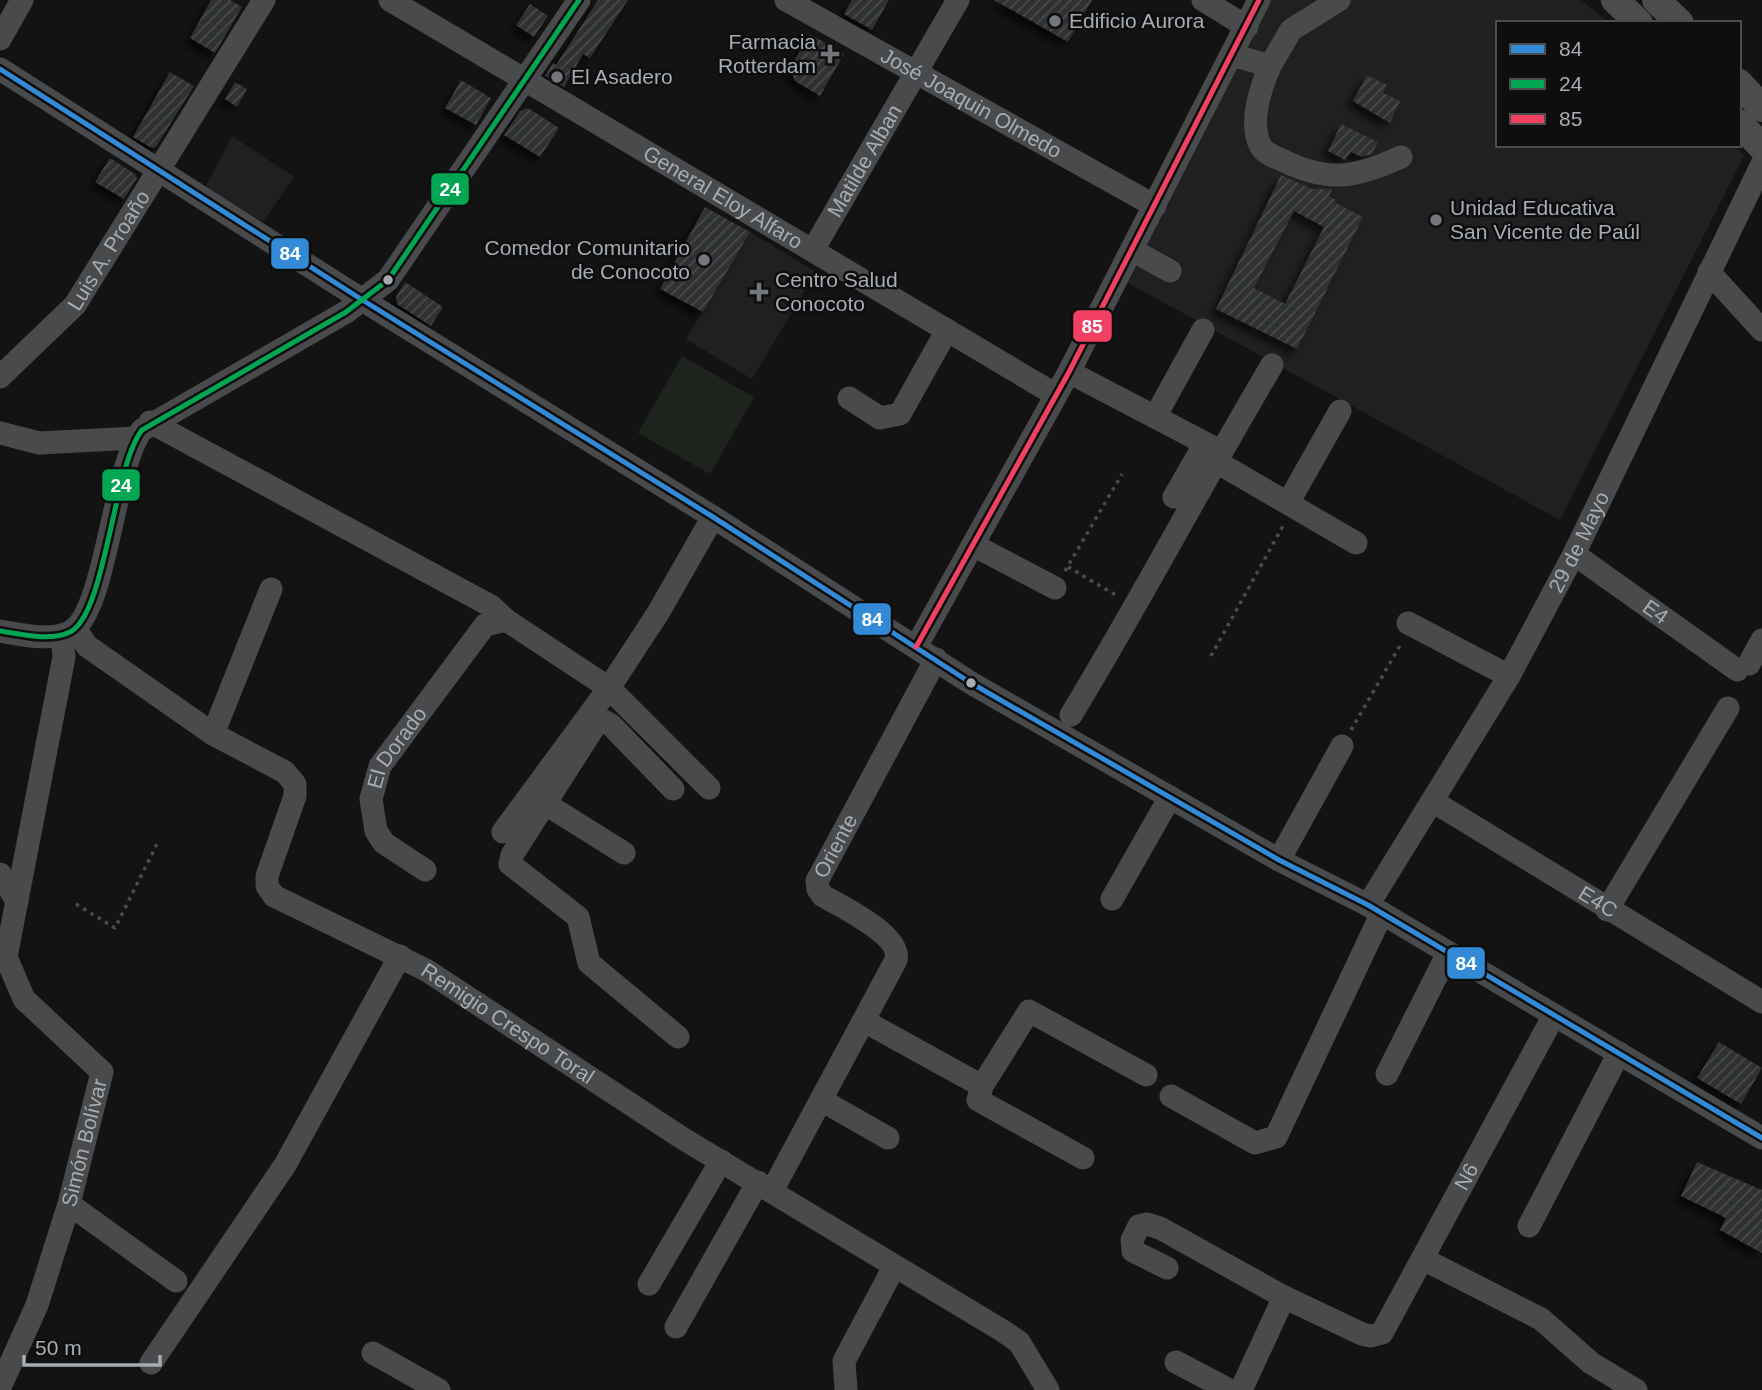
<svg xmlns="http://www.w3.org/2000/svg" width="1762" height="1390" font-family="Helvetica,sans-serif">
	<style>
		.built { fill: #202022 }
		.green { fill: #1e231e }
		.building { fill: url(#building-hatch); fill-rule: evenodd; filter: url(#shadow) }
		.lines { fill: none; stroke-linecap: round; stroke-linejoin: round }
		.path { stroke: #494b4d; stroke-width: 3.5; stroke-dasharray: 3.5 5; stroke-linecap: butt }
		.minor { stroke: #484a4c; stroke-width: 23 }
		.major { stroke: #4b4c4e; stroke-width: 28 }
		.bus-1-casing { stroke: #0e0e0f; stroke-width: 10 }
		.bus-2-casing { stroke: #0e0e0f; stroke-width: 10 }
		.bus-3-casing { stroke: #0e0e0f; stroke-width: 10 }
		.bus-1 { stroke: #338bd7; stroke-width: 5 }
		.bus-2 { stroke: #00a651; stroke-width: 5 }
		.bus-3 { stroke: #f24062; stroke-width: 5 }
		.poi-dot { fill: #73767b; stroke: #0e0e0f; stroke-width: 2.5 }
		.bus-dot { fill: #a6acb3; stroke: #0e0e0f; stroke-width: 2.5 }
		.labels { text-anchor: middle; stroke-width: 5; stroke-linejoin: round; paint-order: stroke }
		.poi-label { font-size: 21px; fill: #a6acb3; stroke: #0e0e0f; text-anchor: start }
		.street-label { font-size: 21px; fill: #a6acb3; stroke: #0e0e0f }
		.line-badge { stroke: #0e0e0f; stroke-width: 2.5 }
		.badge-label { font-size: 19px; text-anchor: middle; font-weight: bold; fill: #fff }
	</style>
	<defs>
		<pattern id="building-hatch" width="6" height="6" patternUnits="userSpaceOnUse" patternTransform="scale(1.75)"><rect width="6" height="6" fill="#2f3031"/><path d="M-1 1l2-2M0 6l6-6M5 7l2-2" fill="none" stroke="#4a4b4c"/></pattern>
		<filter id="shadow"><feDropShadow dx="-6" dy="6" stdDeviation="3.5" flood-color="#0009"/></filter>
	</defs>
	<rect width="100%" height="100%" fill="#131314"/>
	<g class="built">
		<polygon points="1268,0 1581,0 1609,23 1498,23 1498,145 1734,145 1744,156 1560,520 1128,283"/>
		<polygon points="232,136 294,177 263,222 205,188"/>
		<polygon points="750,232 816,272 752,379 686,339"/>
	</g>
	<polygon class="green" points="682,356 754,397 710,474 638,433"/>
	<g class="building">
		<polygon points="211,0 230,0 242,7 215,53 190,38"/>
		<polygon points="598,0 628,0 590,58 583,54 564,87 545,76 553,63 556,65"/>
		<polygon points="852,0 889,0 872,30 844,14"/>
		<polygon points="994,0 1092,0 1068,42"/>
		<polygon points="530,4 548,16 534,37 516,25"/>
		<polygon points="810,34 844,54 820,96 795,81 790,68"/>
		<polygon points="170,72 194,86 156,147 152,148 133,137"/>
		<polygon points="1367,75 1387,85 1383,93 1400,101 1390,123 1353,101"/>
		<polygon points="461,80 491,98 476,125 445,108"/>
		<polygon points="235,82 247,89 237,107 225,99"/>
		<polygon points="528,108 559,128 540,157 504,135 520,111"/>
		<polygon points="1341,124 1378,142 1372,154 1361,157 1351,152 1345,160 1328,151"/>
		<polygon points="110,158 135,174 137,178 124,199 95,182"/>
		<path d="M1281,175L1312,189H1332L1329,196L1336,200L1334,202L1363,217L1297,349L1216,309ZM1294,211L1324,227L1285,304L1254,288Z"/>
		<polygon points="705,207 750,232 703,312 660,289"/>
		<polygon points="405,282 443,307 431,326 397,304 396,297"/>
		<polygon points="1719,1042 1762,1068 1741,1104 1697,1078"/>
		<polygon points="1697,1162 1762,1190 1762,1253 1720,1230 1726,1218 1681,1196"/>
	</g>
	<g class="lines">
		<g class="path">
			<polyline points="1068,567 1119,597"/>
			<polyline points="1065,571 1122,474"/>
			<polyline points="1211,656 1284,524"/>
			<polyline points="1351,730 1401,644"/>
			<polyline points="76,904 115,928 158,842"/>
		</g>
		<g class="minor">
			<path id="s1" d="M390,0L1056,395"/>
			<path id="s2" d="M786,0L1155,206"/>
			<polyline points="1203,0 1247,27"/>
			<polyline points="0,39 22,0"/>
			<path d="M1232,55L1270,66C1261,87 1249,122 1260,145C1264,153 1274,157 1282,160C1328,183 1355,178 1401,157"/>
			<polyline points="1270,66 1291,30 1339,0"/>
			<polyline points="0,69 364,301 713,517 971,683 1279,860 1368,905 1762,1138"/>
			<path id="s3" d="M813,250L958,0"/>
			<polyline points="1132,250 1170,271"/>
			<polyline points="1709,272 1762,330"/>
			<polyline points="1069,372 1220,451"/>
			<path id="s4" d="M0,377L75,305L264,0"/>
			<polyline points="849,398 880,418 900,414 947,330"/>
			<polyline points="1155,417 1203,330"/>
			<polyline points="150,422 491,606 506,620"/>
			<polyline points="0,433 39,443 136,438"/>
			<polyline points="1215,461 1356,543"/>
			<polyline points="1174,497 1200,452 1200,441"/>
			<polyline points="1288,503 1340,411"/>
			<polyline points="973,545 1055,588"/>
			<path id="s5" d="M1574,554L1737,670"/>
			<polyline points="1408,623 1509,676"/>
			<path id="s6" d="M75,628L87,646L213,734L285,772L295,784V796L267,876V886L274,896L426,970L682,1138L1003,1331L1019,1342L1048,1390"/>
			<path d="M0,631C20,634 50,642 70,632C106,614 113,467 142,430L346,312L388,280L579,0"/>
			<polyline points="916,647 1069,372 1259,0"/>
			<polyline points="1749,664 1762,640"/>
			<path d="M1071,715C1141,600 1203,481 1272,365"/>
			<polyline points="213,734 271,589"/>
			<polyline points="673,789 611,725 604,721 596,724 512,855 510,864 578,917 589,963 678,1037"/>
			<polyline points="533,796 624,853"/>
			<path id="s7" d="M1434,802L1762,1002"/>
			<polyline points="503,832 609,688 658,613 713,517"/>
			<polyline points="1279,860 1342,746"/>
			<path id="s8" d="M425,870L384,843L376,831L371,799L380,766L485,625L506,620L609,688L709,788"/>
			<polyline points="0,874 17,901"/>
			<polyline points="1112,899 1170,797"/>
			<path id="s9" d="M1368,905L1509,676L1574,554L1762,164"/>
			<polyline points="1607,910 1728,708"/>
			<polyline points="864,1021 982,1086"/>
			<polyline points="1387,1074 1448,953"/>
			<polyline points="1171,1096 1255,1143 1276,1137 1382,913"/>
			<polyline points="821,1100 888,1138"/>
			<polyline points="1083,1158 978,1100 982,1086 1029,1011 1146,1075"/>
			<path id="s10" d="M772,1191L896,960C902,936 843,907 823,896L818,889L817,881L936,659"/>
			<polyline points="69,1204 176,1281"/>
			<polyline points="1529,1226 1619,1053"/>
			<polyline points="1423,1259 1541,1319 1591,1363 1636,1390"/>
			<path id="s11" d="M1167,1268L1133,1251L1132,1240L1139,1226L1147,1224L1160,1228L1284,1297L1362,1334L1371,1336L1382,1333L1553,1017"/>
			<polyline points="649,1284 721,1161"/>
			<polyline points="676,1327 758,1182"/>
			<polyline points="373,1353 439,1390"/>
			<polyline points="1176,1362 1229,1390"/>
			<polyline points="151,1363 285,1165 400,956"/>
			<path id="s12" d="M0,1387L37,1305L69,1204L102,1072L24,999L6,957L64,657L62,635"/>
			<polyline points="846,1390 844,1361 894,1267"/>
			<polyline points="1241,1390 1284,1297"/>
		</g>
		<g class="major">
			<polyline points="1615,0 1639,23"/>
			<polyline points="1656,0 1680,23"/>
			<polyline points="1739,83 1762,108"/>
			<polyline points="1739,123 1762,147"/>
		</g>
		<defs>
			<polyline id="bus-1" points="0,69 364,301 713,517 971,683 1279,860 1368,905 1762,1138"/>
			<path id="bus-2" d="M0,631C20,634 50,642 70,632C106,614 113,467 142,430L346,312L388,280L579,0"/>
			<polyline id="bus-3" points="916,647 1069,372 1259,0"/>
		</defs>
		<use href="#bus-1" class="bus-1-casing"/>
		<use href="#bus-2" class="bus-2-casing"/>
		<use href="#bus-3" class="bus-3-casing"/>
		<use href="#bus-1" class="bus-1"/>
		<use href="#bus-2" class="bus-2"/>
		<use href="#bus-3" class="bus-3"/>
	</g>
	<g class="poi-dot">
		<circle cx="1055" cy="21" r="7"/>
		<path d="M826.5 43.5h7v7h7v7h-7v7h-7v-7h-7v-7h7z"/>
		<circle cx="557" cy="77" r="7"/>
		<circle cx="1436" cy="220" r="7"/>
		<circle cx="704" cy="260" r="7"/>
		<path d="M755.5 281.5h7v7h7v7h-7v7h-7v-7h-7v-7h7z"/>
	</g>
	<g class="bus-dot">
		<circle cx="388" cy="280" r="6"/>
		<circle cx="971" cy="683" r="6"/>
	</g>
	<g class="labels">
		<g class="poi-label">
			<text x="1069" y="28">Edificio Aurora</text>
			<text x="816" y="49" text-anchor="end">Farmacia<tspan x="816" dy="24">Rotterdam</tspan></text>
			<text x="571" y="84">El Asadero</text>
			<text x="1450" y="215">Unidad Educativa<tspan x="1450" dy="24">San Vicente de Paúl</tspan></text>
			<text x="690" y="255" text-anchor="end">Comedor Comunitario<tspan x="690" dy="24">de Conocoto</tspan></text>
			<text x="775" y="287">Centro Salud<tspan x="775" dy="24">Conocoto</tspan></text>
		</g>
		<g class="street-label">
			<text dy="7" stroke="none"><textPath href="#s2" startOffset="212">José Joaquin Olmedo</textPath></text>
			<text dy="7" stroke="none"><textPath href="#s3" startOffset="103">Matilde Alban</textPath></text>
			<text dy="7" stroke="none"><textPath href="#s1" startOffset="387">General Eloy Alfaro</textPath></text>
			<text dy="7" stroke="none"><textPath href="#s4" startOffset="168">Luis A. Proaño</textPath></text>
			<text dy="7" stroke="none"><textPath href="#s9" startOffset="420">29 de Mayo</textPath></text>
			<text dy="7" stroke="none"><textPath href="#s5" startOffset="100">E4</textPath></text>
			<text dy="7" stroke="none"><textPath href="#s8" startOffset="154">El Dorado</textPath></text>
			<text dy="7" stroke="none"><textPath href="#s10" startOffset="420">Oriente</textPath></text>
			<text dy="7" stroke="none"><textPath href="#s7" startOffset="192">E4C</textPath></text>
			<text dy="7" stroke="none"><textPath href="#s6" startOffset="658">Remigio Crespo Toral</textPath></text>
			<text dy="7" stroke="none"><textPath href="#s12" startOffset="259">Simón Bolívar</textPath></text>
			<text dy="7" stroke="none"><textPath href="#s11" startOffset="513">N6</textPath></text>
		</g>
	</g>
	<g class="line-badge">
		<rect x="430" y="172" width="40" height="34" rx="7" fill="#00a651"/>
		<rect x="270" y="237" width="40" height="33" rx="7" fill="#338bd7"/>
		<rect x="1072" y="309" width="41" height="34" rx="7" fill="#f24062"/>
		<rect x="101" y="468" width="40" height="34" rx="7" fill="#00a651"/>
		<rect x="852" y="602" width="40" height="34" rx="7" fill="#338bd7"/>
		<rect x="1446" y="946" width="40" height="34" rx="7" fill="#338bd7"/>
	</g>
	<g class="badge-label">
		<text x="450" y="196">24</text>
		<text x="290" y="260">84</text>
		<text x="1092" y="333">85</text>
		<text x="121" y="492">24</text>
		<text x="872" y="626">84</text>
		<text x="1466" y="970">84</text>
	</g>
	<rect x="1496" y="21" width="245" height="126" fill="#0e0e0f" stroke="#4b4d51" stroke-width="2"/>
	<rect x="1510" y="44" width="35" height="10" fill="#338bd7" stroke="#4b4d51" stroke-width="2"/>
	<text x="1559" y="56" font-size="21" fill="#a6acb3">84</text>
	<rect x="1510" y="79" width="35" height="10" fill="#00a651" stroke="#4b4d51" stroke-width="2"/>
	<text x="1559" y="91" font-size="21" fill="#a6acb3">24</text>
	<rect x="1510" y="114" width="35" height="10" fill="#f24062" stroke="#4b4d51" stroke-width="2"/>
	<text x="1559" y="126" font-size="21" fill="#a6acb3">85</text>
	<path d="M24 1355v10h136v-10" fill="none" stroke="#a6acb3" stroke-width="3.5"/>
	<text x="35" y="1355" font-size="21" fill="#a6acb3" stroke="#0e0e0f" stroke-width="5" paint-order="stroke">50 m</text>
</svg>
